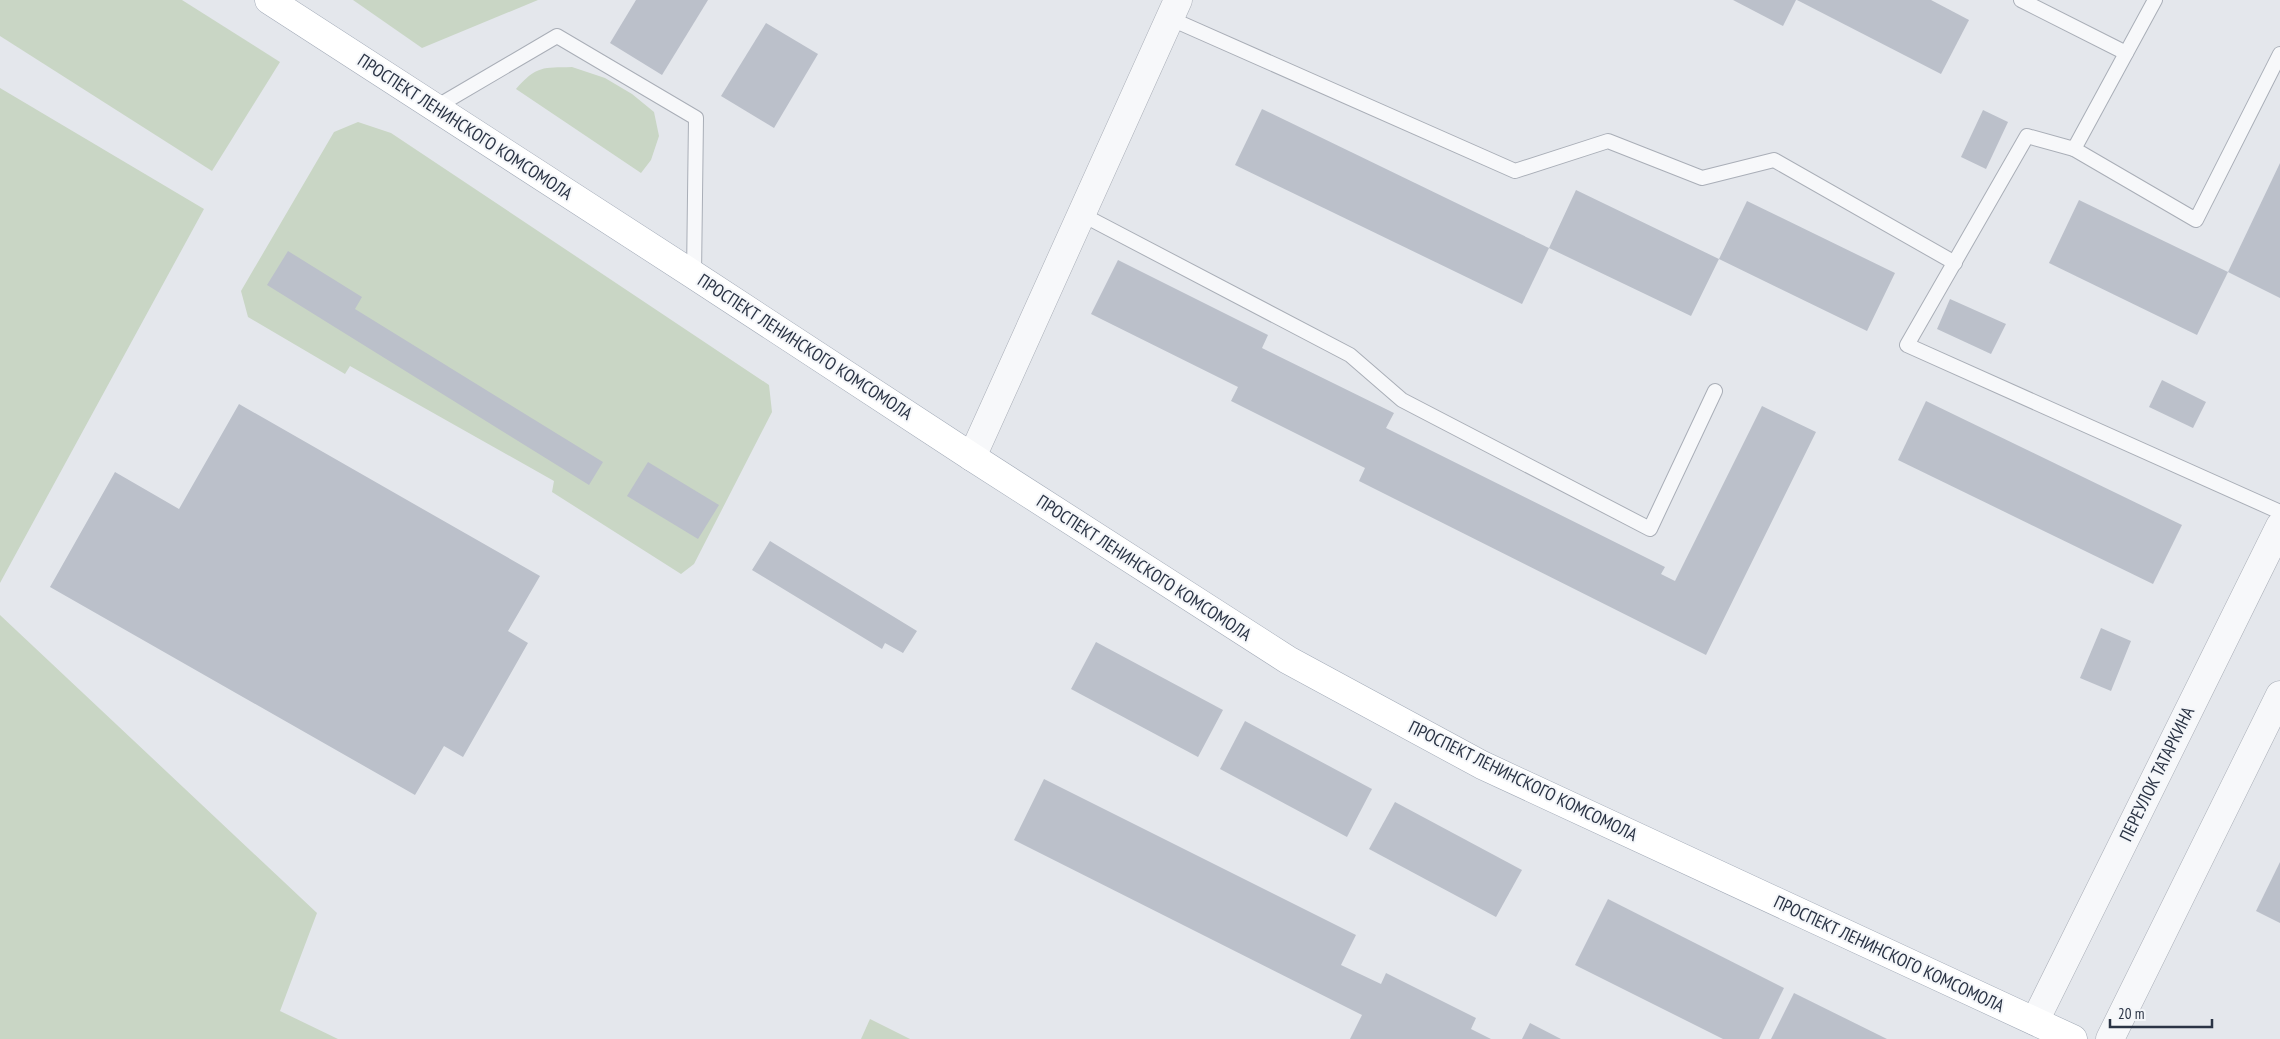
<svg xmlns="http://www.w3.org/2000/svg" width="2280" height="1039" font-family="'PT Sans Narrow',sans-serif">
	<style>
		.green { fill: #c9d6c5 }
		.building { fill: #bbc0ca }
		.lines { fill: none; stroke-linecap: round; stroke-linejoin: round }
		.lane-casing { stroke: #a9aeb7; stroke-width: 16 }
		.street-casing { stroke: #a9aeb7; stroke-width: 29 }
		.primary-casing { stroke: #a3abb8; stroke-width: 29 }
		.lane { stroke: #f7f8fa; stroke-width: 14 }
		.street { stroke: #f7f8fa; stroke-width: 28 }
		.primary { stroke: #fff; stroke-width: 28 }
		.labels { text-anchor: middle; stroke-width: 4; stroke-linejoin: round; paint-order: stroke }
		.street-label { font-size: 18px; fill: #2b3445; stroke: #f4f6f9 }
	</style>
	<rect width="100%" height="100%" fill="#e4e7ec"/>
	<g class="green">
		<polygon points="0,0 182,0 280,62 212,171 0,36"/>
		<polygon points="353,0 538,0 422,48"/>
		<path d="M572,67L605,78L632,94L654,112L659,136L651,160L641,173L516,89C537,65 543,68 572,67Z"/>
		<polygon points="0,88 204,209 0,583"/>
		<polygon points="358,122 391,133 769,385 772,412 694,564 681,574 552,492 554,481 350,366 345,374 248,317 241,291 334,132"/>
		<polygon points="0,615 317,913 280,1011 338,1039 0,1039"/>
		<polygon points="870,1019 910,1039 861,1039"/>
	</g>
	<g class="building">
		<polygon points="636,0 708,0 662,75 610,43"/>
		<polygon points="1733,0 1796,0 1783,26"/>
		<polygon points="1797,0 1931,0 1969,20 1941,74"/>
		<polygon points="766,23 818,54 774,128 721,96"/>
		<polygon points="1262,109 1549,248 1522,304 1235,165"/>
		<polygon points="1983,110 2008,122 1986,169 1961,157"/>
		<polygon points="2280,163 2280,298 2228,272"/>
		<polygon points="1576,190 1719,259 1747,201 1895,273 1867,331 1719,259 1691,316 1549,248"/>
		<polygon points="2079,200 2228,272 2197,335 2049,263"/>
		<polygon points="288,251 362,297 355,309 603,462 589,485 267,285"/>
		<polygon points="1118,260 1268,335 1262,348 1394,413 1386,428 1665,567 1661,574 1675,581 1762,406 1816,432 1706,655 1359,481 1365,468 1231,401 1238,387 1091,314"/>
		<polygon points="1950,299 2006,324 1991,354 1937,329"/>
		<polygon points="2162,380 2206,402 2193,428 2149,407"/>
		<polygon points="1926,401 2182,525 2153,584 1898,460"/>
		<polygon points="239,404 540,576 508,631 528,643 495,701 463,757 444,746 415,795 50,587 115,472 179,509"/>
		<polygon points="648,462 719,505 698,539 627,496"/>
		<polygon points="770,541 917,631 903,653 885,643 882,649 752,570"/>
		<polygon points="2101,628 2131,641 2111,691 2080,678"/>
		<polygon points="1096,642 1223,710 1198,757 1071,689"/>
		<polygon points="1245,721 1372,789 1347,837 1220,769"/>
		<polygon points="1044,779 1356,935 1341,965 1381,984 1386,973 1476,1018 1471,1029 1491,1039 1350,1039 1362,1015 1014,840"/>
		<polygon points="1395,802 1522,870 1496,917 1369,849"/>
		<polygon points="2280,862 2280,923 2256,911"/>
		<polygon points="1608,899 1784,988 1759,1039 1723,1039 1575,965"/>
		<polygon points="1794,993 1887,1039 1771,1039"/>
		<polygon points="1530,1023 1561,1039 1522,1039"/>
	</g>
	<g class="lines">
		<defs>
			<g id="lane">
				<polyline points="2021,0 2126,53"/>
				<polyline points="2155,0 2074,149 2027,136 1907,345 2280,512"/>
				<polyline points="1169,18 1515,171 1608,141 1702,178 1774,160 1955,263"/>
				<polyline points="436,107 557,36 696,118 694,275"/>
				<polyline points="2074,149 2196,220 2280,54"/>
				<polyline points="1081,214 1350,355 1402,400 1650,529 1715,391"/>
			</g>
			<g id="street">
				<polyline points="972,457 1178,0"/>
				<polyline points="2035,1021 2280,526"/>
				<polyline points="2110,1039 2280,695"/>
			</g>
			<polyline id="primary" points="269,0 694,275 972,457 1288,660 1482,765 2073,1039"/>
		</defs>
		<use href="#lane" class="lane-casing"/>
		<use href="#street" class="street-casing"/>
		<use href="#primary" class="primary-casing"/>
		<use href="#lane" class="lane"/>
		<use href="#street" class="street"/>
		<use href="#primary" class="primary"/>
	</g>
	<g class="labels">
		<g class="street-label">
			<text transform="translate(465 127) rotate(33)" y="6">ПРОСПЕКТ ЛЕНИНСКОГО КОМСОМОЛА</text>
			<text transform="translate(805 347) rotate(33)" y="6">ПРОСПЕКТ ЛЕНИНСКОГО КОМСОМОЛА</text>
			<text transform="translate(1144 568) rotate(33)" y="6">ПРОСПЕКТ ЛЕНИНСКОГО КОМСОМОЛА</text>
			<text transform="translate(2157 774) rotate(-64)" y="6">ПЕРЕУЛОК ТАТАРКИНА</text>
			<text transform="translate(1523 781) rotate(26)" y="6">ПРОСПЕКТ ЛЕНИНСКОГО КОМСОМОЛА</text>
			<text transform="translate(1889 954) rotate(25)" y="6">ПРОСПЕКТ ЛЕНИНСКОГО КОМСОМОЛА</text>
		</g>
	</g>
	<path d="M2110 1019v8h102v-8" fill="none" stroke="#2b3445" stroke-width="2.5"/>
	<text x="2118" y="1019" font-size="15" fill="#2b3445" stroke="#f4f6f9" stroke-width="4" paint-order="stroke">20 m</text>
</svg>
